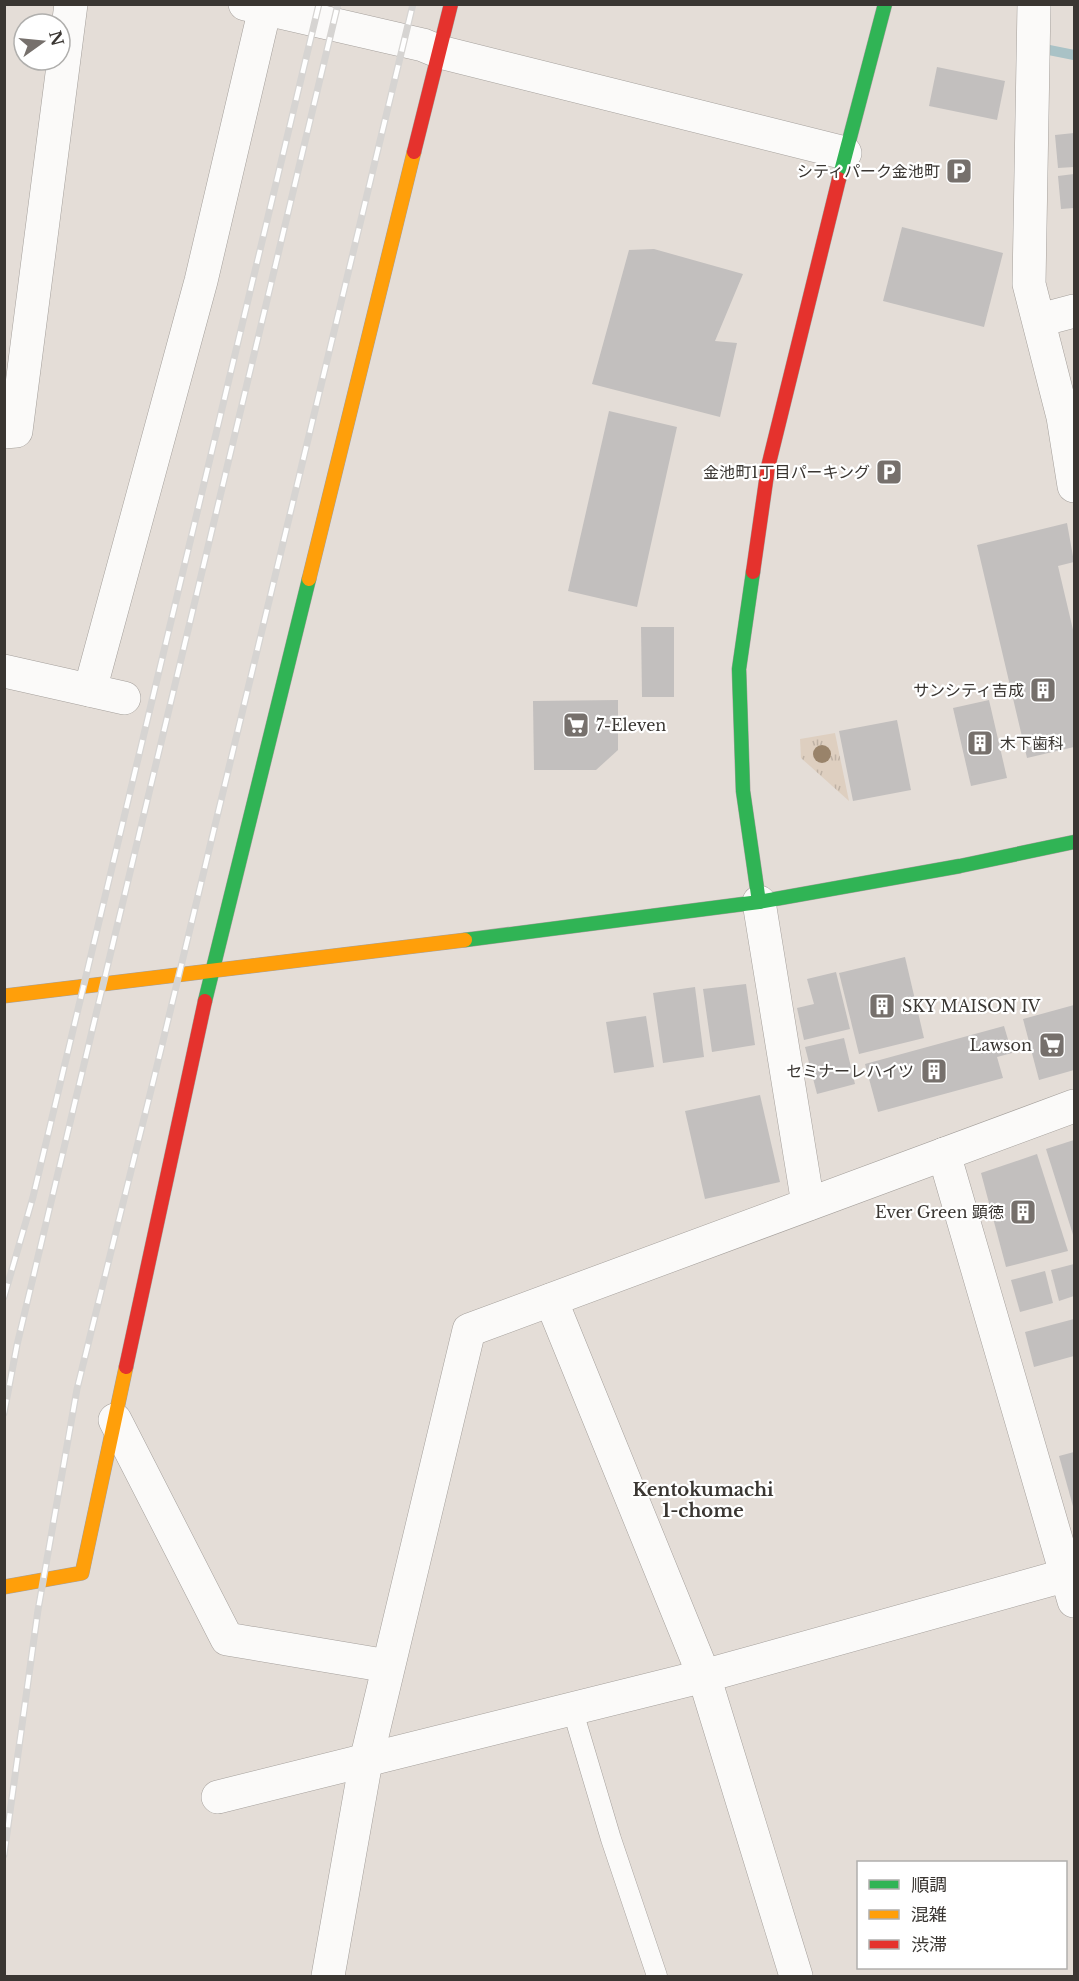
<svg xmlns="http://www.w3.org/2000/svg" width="1079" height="1981" font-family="'Libre Baskerville','Noto Sans JP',serif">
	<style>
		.park { fill: url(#park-tufts) }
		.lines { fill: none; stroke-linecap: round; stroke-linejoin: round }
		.stream { stroke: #a9c2c6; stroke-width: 10 }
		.building { fill: #c2bfbe }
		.lane-casing { stroke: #a5a09c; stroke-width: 21 }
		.street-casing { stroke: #a5a09c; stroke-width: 34 }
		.fast-casing { stroke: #a5a09c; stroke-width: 15 }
		.slow-casing { stroke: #a5a09c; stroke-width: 15 }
		.jam-casing { stroke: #a5a09c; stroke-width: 15 }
		.lane { stroke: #fbfaf9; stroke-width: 20 }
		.street { stroke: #fbfaf9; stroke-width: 33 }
		.fast { stroke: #30b455; stroke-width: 14 }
		.slow { stroke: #ff9f0a; stroke-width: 14 }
		.jam { stroke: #e5322d; stroke-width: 14 }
		.rail-casing { stroke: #d6d4d2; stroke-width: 7 }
		.rail { stroke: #fff; stroke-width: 4.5; stroke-dasharray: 14; stroke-linecap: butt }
		.tree { fill: #99836a }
		.labels { text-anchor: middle; stroke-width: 4.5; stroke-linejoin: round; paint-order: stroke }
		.poi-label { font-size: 16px; fill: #3a3632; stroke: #fff; text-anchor: end }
		.neighbourhood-label { font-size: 18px; font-weight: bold; fill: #3a3632; stroke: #fff }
	</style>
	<defs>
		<pattern id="park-tufts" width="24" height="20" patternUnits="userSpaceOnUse" patternTransform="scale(1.5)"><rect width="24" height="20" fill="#decfc0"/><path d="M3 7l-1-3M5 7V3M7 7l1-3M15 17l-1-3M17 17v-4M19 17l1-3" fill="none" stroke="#bfb2a5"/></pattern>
	</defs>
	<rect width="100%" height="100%" fill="#e4ddd7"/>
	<polygon class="park" points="835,733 849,801 801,758 800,739"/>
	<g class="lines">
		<polyline class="stream" points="1049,50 1074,55"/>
	</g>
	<g class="building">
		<polygon points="937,67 1005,81 997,120 929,106"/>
		<polygon points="1074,133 1074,167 1058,168 1055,135"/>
		<polygon points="1074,174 1074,208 1061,209 1058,176"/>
		<polygon points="902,227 1003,253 984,327 883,301"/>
		<polygon points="654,249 743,274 715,341 737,343 720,417 592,384 629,250"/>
		<polygon points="609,411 677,427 637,607 568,591"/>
		<polygon points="1067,523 1074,562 1058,566 1074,634 1074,747 1027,758 977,545"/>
		<polygon points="641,627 674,627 674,697 642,697"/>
		<polygon points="618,700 618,750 596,770 534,770 533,701"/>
		<polygon points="989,700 1007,778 971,786 953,708"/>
		<polygon points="897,720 911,790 853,801 839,731"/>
		<polygon points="905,957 924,1038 859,1054 839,973"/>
		<polygon points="836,972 850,1029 804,1040 797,1008 814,1004 807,979"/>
		<polygon points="746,984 755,1045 712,1052 703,989"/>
		<polygon points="695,987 704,1057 663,1063 653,993"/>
		<polygon points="1074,1005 1074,1070 1039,1080 1023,1019"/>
		<polygon points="646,1016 654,1067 614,1073 606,1022"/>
		<polygon points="1004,1026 1012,1053 997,1057 1003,1078 878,1112 865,1064"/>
		<polygon points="844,1038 855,1084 817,1094 805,1047"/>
		<polygon points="760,1095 780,1182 705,1199 685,1111"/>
		<polygon points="1074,1140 1074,1238 1046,1149"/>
		<polygon points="1037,1154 1068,1251 1006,1267 981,1173"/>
		<polygon points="1074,1264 1074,1296 1059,1301 1051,1270"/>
		<polygon points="1045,1271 1053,1303 1020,1312 1011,1280"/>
		<polygon points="1074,1319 1074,1356 1034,1367 1025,1332"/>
		<polygon points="1074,1452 1074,1510 1059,1456"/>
	</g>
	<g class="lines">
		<defs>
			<polyline id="lane" points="572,1708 611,1839 657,1976"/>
			<g id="street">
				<polyline points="245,4 423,45 440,52 845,153"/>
				<polyline points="1034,4 1029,284 1063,417 1074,486"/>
				<polyline points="1040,320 1074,311"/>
				<polyline points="4,432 16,431 71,4"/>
				<polyline points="4,671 124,698"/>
				<polyline points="90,690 201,281 266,4"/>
				<polyline points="759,902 808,1204"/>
				<polyline points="944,1154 1074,1601"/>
				<polyline points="551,1300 704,1676 796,1976"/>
				<polyline points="115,1420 227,1639 388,1666"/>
				<polyline points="218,1797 704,1676 1074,1573"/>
				<polyline points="328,1976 366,1761 469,1330 1074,1106"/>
			</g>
			<g id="fast">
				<polyline points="839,179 885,4"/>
				<polyline points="753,572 739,669 743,791 759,902"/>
				<polyline points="465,940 759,902 960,866 1074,842"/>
				<polyline points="205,1001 309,579"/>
			</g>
			<g id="slow">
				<polyline points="309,579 414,152"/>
				<polyline points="4,996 465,940"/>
				<polyline points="4,1587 82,1573 126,1367"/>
			</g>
			<g id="jam">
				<polyline points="414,152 451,4"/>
				<polyline points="753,572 768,467 839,179"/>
				<polyline points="126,1367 205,1001"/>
			</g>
		</defs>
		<use href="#lane" class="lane-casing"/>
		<use href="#street" class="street-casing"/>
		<use href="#fast" class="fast-casing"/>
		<use href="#slow" class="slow-casing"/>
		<use href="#jam" class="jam-casing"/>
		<use href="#lane" class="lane"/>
		<use href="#street" class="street"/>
		<use href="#fast" class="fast"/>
		<use href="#slow" class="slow"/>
		<use href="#jam" class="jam"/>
		<defs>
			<g id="rail">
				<polyline points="4,1297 33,1197 319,4"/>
				<polyline points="4,1413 17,1345 52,1198 338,4"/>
				<polyline points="4,1855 38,1610 77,1389 156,1070 413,4"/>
			</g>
		</defs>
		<use href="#rail" class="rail-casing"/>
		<use href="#rail" class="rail"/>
	</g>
	<circle class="tree" cx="822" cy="754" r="9"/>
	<defs>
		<symbol id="parking-square" viewBox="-11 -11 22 22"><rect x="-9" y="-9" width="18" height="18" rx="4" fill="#76706c" stroke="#fff"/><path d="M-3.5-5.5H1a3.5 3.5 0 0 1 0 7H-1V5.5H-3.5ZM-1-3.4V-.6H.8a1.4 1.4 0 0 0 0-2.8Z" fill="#fff"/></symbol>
		<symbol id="building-square" viewBox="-11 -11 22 22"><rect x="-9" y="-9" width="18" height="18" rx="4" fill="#76706c" stroke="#fff"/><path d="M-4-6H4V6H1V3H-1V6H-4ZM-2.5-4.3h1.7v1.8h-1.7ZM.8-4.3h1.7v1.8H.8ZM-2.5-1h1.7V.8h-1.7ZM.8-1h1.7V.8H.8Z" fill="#fff"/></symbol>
		<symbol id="supermarket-square" viewBox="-11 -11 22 22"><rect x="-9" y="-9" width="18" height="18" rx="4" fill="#76706c" stroke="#fff"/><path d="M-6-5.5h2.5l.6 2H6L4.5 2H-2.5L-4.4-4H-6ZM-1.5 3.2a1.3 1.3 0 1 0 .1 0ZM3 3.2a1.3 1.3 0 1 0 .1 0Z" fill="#fff"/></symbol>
	</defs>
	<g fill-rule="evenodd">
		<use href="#parking-square" x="944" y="156" width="30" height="30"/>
		<use href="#parking-square" x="874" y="457" width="30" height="30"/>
		<use href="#building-square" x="1028" y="675" width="30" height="30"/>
		<use href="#supermarket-square" x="561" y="710" width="30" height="30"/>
		<use href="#building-square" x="965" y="728" width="30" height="30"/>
		<use href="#building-square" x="867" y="991" width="30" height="30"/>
		<use href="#supermarket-square" x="1037" y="1030" width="30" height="30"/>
		<use href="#building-square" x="919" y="1056" width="30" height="30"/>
		<use href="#building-square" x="1008" y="1197" width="30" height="30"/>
	</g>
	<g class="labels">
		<g class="poi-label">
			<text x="940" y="177">シティパーク金池町</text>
			<text x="870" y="478">金池町1丁目パーキング</text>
			<text x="1024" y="696">サンシティ吉成</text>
			<text x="596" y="731" text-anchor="start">7-Eleven</text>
			<text x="1000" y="749" text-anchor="start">木下歯科</text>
			<text x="902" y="1012" text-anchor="start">SKY MAISON IV</text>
			<text x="1032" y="1051">Lawson</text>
			<text x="914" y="1077">セミナーレハイツ</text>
			<text x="1004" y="1218">Ever Green 顕徳</text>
		</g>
		<g class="neighbourhood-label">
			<text x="703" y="1496">Kentokumachi<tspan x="703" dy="21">1-chome</tspan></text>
		</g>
	</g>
	<rect width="1079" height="1981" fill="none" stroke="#3a3632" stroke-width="12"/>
	<rect x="857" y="1861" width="210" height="108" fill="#ffffff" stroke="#b0afad" stroke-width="1.5"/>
	<rect x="869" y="1880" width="30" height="9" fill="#30b455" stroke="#b0afad" stroke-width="1.5"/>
	<text x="911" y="1891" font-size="18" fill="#3a3632">順調</text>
	<rect x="869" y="1910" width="30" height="9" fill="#ff9f0a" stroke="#b0afad" stroke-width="1.5"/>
	<text x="911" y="1921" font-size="18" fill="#3a3632">混雑</text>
	<rect x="869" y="1940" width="30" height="9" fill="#e5322d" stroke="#b0afad" stroke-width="1.5"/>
	<text x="911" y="1951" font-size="18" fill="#3a3632">渋滞</text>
	<g transform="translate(42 42) rotate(75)"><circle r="28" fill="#ffffff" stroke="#b0afad" stroke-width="1.5"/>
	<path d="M0-4.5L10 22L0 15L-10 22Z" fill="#76706c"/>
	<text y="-9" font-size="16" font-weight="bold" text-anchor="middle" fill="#3a3632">N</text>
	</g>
</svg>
